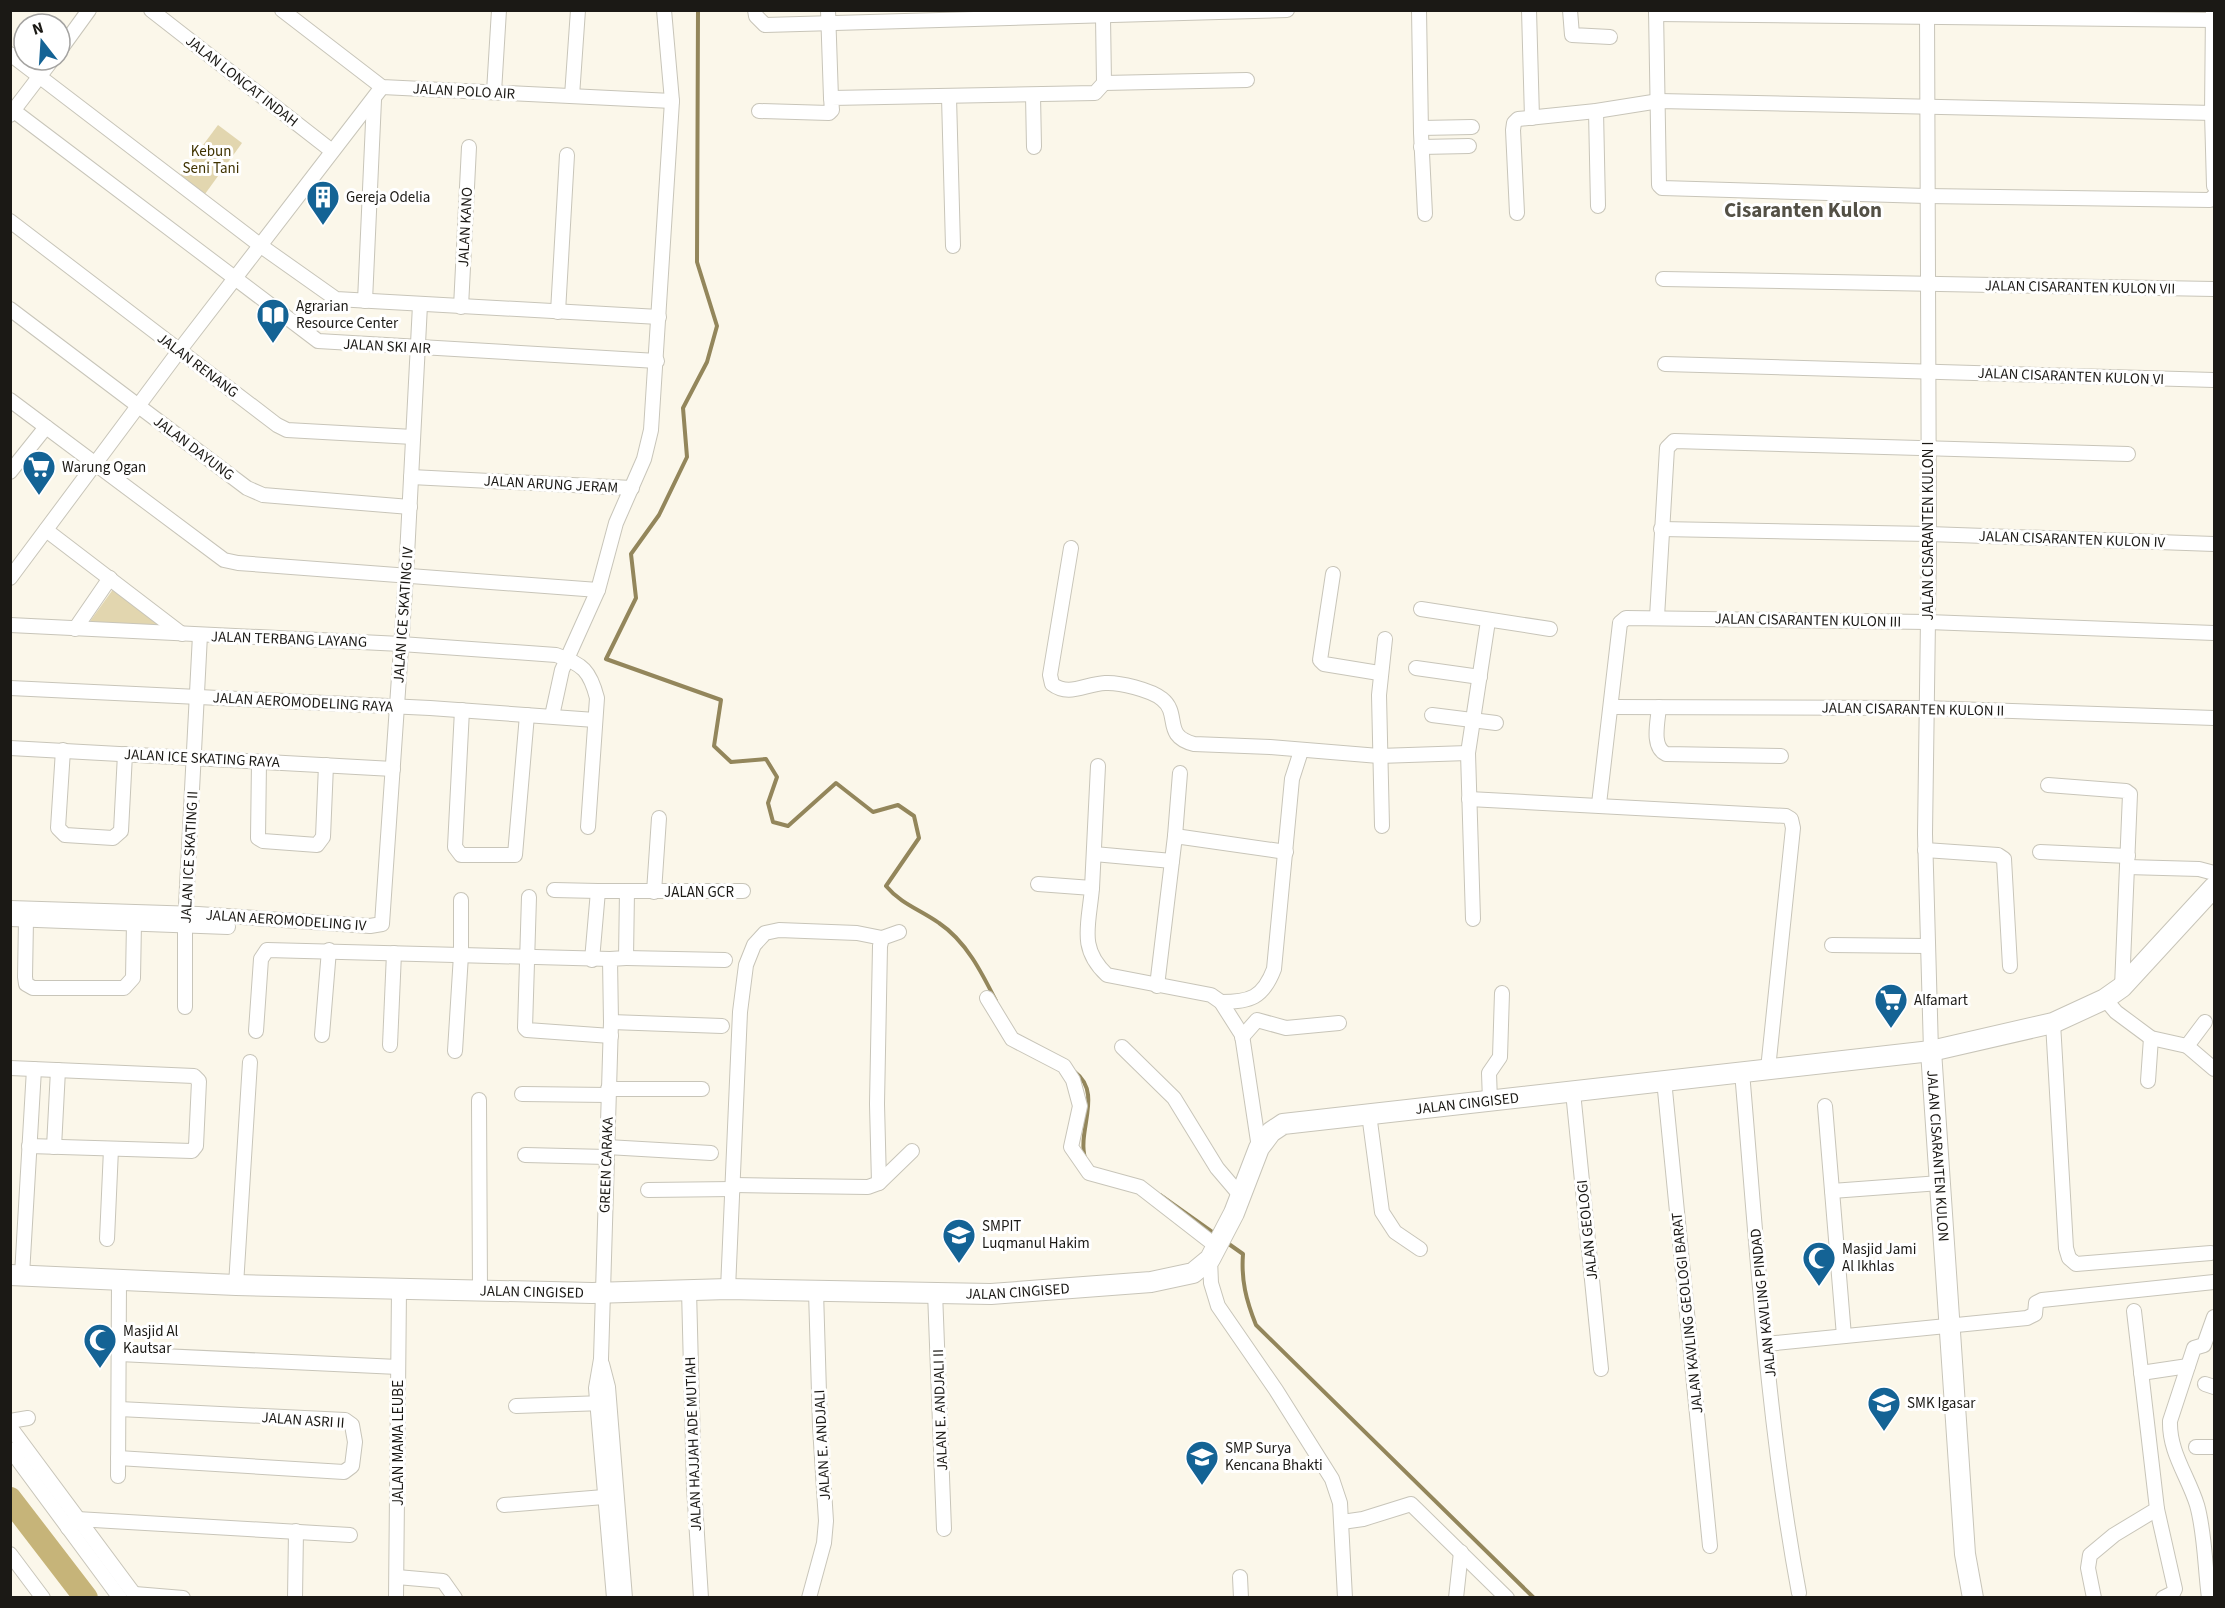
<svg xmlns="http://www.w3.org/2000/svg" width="2225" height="1608" font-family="'Source Sans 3',sans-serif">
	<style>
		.green { fill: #e2d6af }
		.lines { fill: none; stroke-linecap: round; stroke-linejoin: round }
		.stream { stroke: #93865b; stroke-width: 4 }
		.river { stroke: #c6b479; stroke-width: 24 }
		.street-casing { stroke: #c8c5b9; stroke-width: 16 }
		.secondary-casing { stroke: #c8c5b9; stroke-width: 22 }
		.street { stroke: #fff; stroke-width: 14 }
		.secondary { stroke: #fff; stroke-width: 20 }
		.labels { text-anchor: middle; stroke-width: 6; stroke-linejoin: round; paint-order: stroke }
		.street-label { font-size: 15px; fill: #1b1915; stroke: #fff }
		.park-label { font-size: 15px; fill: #403300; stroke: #fff }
		.poi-label { font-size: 15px; fill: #1b1915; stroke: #fff; text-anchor: start }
		.district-label { font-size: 21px; font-weight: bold; fill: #535045; stroke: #fff }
	</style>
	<rect width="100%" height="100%" fill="#fbf7ea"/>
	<g class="green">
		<polygon points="218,125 242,143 205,194 180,176"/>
		<polygon points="114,588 166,628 88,624"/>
	</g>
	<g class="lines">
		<g class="stream">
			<path d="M698,10L697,262L717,326L707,362L683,408L687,457L659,515L631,554L636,598L606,659L721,700L714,746L731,762L766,759L777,777L768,803L773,822L788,826L836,783L873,812L898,805L914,816L919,838L886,886C901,904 921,910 939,923C966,941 982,973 996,1001"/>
			<path d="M1075,1072C1103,1093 1077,1130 1085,1158"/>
			<polyline points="1160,1195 1215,1234"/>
			<path d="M1226,1242L1243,1254C1241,1280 1246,1300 1256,1325L1534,1598"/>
		</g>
		<polyline class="river" points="10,1499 86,1598"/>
		<defs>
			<g id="street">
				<polyline points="151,10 332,151"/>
				<polyline points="282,10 382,87 672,101"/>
				<polyline points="755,10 756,16 765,25 1287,10"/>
				<polyline points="828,10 831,98"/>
				<polyline points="1419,10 1421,133 1425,214"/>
				<polyline points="1529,10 1532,118"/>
				<polyline points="1570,10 1572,35 1610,37"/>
				<polyline points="1656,10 1659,185 1662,188 1926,196 2210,200 2214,196"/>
				<polyline points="1927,10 1929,547 1925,834 1931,1051"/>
				<polyline points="2213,10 2212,113 2214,186"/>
				<polyline points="1656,14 2214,20"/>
				<polyline points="60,50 89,10"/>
				<polyline points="10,54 261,246 336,299 659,317"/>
				<polyline points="1104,83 1247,80"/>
				<polyline points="494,92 499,10"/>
				<polyline points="1033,95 1034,147"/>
				<polyline points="572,96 578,10"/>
				<polyline points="949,97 953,246"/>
				<polyline points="10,108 318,341 657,361"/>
				<polyline points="759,111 829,113 832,110 831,98 1095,93 1104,83 1103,17"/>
				<polyline points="1596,111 1598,206"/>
				<polyline points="10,115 52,60"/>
				<polyline points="1421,128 1472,127"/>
				<polyline points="1421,147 1469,146"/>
				<polyline points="1517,213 1513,130 1514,123 1518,119 1596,111 1659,101 2214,113"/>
				<polyline points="10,221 277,425 287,430 413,437"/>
				<polyline points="1663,279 2214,289"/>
				<polyline points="365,301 374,100"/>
				<polyline points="461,307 469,147"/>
				<polyline points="10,309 247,488 263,495 410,507"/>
				<polyline points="558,312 567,155"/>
				<polyline points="1665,364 2214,380"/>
				<polyline points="10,400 224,560 238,563 598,590"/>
				<polyline points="10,472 46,427"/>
				<polyline points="411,477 632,488"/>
				<polyline points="1661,529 1929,534 2214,544"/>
				<polyline points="46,530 182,634"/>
				<path d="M1071,548L1050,675L1052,684C1069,697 1085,684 1105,683C1119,682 1151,690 1162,699C1181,714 1162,736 1194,744L1270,747L1379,756L1468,753"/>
				<polyline points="1333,574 1320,660 1324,664 1379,673"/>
				<polyline points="10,578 179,351 382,87"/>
				<polyline points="1421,609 1550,629"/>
				<polyline points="1657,617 1667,448 1674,441 2128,454"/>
				<path d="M10,625L401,644L556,655C583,664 590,671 597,698L588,827"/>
				<polyline points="75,629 110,578"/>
				<polyline points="1416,668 1480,677"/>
				<polyline points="10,688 430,708 595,720"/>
				<polyline points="1611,707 1925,708 2214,718"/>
				<path d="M1659,707C1658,721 1651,747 1666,754L1781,756"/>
				<polyline points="462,710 455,847 461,855 515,855 527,715"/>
				<polyline points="1432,715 1496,723"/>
				<polyline points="552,716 562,670 598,590 616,523 644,459 651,430 672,101 664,10"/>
				<polyline points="10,748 393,769"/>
				<polyline points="63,750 58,828 65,835 113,838 121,831 125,754"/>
				<polyline points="259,762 258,838 263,841 317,845 323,837 326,765"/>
				<polyline points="2048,785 2126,791 2130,794 2122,987"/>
				<polyline points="1469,799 1786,816 1791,819 1793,828 1768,1069"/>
				<polyline points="1599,804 1620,623 1626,618 1928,622 2214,633"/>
				<polyline points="1382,826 1379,695 1385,639"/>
				<polyline points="1175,836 1180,773"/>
				<polyline points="1925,850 1998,855 2004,859 2010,966"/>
				<polyline points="2040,852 2128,856"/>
				<polyline points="1094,854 1172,861"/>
				<polyline points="2127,867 2199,869 2214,873"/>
				<path d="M1038,884L1092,888C1089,925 1078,948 1107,975L1211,995L1221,1002L1242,1035L1259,1148"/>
				<polyline points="1092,888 1098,766"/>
				<polyline points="554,890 598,891"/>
				<polyline points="654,892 659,818"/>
				<polyline points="529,897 525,1028 527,1030 611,1036"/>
				<polyline points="10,908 198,914 370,926 382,924 406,575 420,305"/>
				<polyline points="10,919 228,927"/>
				<polyline points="1473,919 1468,753 1488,621"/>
				<polyline points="26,920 25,977 26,984 33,988 124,988 133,978 134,922"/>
				<polyline points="1832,945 1926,946"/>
				<polyline points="626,958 725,960"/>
				<polyline points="592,960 598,891 627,891"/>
				<polyline points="1157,986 1175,836 1286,852"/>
				<polyline points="987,998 1012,1039 1064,1066 1073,1080 1080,1106 1071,1147 1089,1173 1140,1187 1216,1246"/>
				<polyline points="2105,999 2116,1012 2151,1038 2187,1046 2205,1022"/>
				<path d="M1221,1002C1250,1002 1263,998 1274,969L1292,779L1301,751"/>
				<polyline points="185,1007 185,925 200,635"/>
				<polyline points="611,1022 722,1026"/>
				<polyline points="2053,1023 2066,1248 2069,1258 2076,1264 2211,1253"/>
				<polyline points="256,1031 261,959 267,950 610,959"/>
				<polyline points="322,1035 329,950"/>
				<polyline points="1242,1037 1257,1020 1286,1028 1339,1023"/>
				<polyline points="390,1045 394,953"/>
				<polyline points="2187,1046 2214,1069"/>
				<polyline points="1122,1047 1174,1098 1217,1168 1240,1195"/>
				<polyline points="455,1051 461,955 461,900"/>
				<polyline points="10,1068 194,1076 199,1081 196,1146 192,1151 29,1146"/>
				<path d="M1742,1072C1757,1246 1767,1422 1799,1593"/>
				<polyline points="1664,1080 1710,1546"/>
				<polyline points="2148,1081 2151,1038"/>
				<polyline points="608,1089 702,1089"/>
				<polyline points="1573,1092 1601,1369"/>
				<polyline points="522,1094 608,1095"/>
				<polyline points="479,1100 480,1292"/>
				<polyline points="1490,1101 1489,1073 1500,1057 1502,993"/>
				<polyline points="1825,1106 1844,1336"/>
				<polyline points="1369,1114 1382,1212 1395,1232 1420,1249"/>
				<polyline points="54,1147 58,1070"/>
				<polyline points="607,1147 711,1153"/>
				<polyline points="525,1155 607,1157"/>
				<polyline points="879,1183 877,1104 880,946 882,938 899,932"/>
				<polyline points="733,1185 868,1187 879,1183 912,1151"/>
				<polyline points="648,1190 733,1189"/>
				<polyline points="1832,1191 1940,1183"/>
				<polyline points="107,1239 111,1149"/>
				<polyline points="1210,1259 1211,1283 1218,1306 1276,1390 1332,1479 1340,1503 1345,1598"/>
				<polyline points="22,1275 34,1069"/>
				<polyline points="236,1285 250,1062"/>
				<polyline points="728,1289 740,1012 746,965 754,945 765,933 779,930 857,933 882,938"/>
				<polyline points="689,1290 694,1487 701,1598"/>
				<polyline points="935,1292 944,1529"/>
				<polyline points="1766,1344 2027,1318 2035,1314 2036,1303 2042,1300 2214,1282"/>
				<polyline points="119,1354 398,1367"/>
				<polyline points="602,1364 608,1387 625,1598"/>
				<polyline points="2141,1373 2188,1366"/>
				<polyline points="2205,1384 2214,1387"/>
				<polyline points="516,1406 604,1403"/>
				<polyline points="10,1421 28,1418"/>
				<polyline points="10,1427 137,1598"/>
				<polyline points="2196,1447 2214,1447"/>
				<polyline points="10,1449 120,1598"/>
				<polyline points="118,1458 344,1472 352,1466 355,1442 352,1425 345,1420 119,1409"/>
				<polyline points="118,1476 119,1280"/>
				<polyline points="504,1505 604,1497"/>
				<polyline points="2157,1509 2175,1589 2173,1593 2163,1598"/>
				<polyline points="1342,1522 1363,1519 1411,1504 1507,1598"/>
				<polyline points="68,1528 77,1519 350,1535"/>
				<polyline points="10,1554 43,1598"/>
				<polyline points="397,1577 443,1581 455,1598"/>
				<polyline points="1240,1577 1241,1598"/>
				<polyline points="135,1594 183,1598"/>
				<polyline points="295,1598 296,1531"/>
				<polyline points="396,1598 399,1289"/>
				<polyline points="614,1598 596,1388 601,1359 611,1022 610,959 626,958 627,891 743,891"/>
				<polyline points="809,1598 824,1543 826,1521 820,1427 816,1291"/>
				<polyline points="1456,1598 1461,1552"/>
				<polyline points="2094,1598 2088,1568 2090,1555 2114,1535 2157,1509 2134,1311"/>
				<path d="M2209,1598C2205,1568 2205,1533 2197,1505C2188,1476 2169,1452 2170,1421L2194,1348L2204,1345L2214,1317"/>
			</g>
			<g id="secondary">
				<path id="s1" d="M1931,1051L1965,1554L1973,1598"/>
				<path id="s2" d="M10,1275L236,1285L592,1293L728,1289L991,1294L1151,1282L1193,1273L1210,1259L1234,1213L1259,1148L1271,1132L1283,1124L1931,1051L2053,1023L2105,999L2122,987L2214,887"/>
			</g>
		</defs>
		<use href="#street" class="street-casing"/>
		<use href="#secondary" class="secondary-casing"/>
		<use href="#street" class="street"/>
		<use href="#secondary" class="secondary"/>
	</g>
	<defs>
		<symbol id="building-pin" viewBox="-11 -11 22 30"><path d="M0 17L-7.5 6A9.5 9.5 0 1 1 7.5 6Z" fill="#146395" stroke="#fff"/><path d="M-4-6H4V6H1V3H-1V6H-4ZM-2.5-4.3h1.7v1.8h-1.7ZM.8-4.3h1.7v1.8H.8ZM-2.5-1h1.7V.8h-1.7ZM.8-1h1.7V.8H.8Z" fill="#fff"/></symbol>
		<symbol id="library-pin" viewBox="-11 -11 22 30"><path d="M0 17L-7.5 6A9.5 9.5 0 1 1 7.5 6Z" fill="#146395" stroke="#fff"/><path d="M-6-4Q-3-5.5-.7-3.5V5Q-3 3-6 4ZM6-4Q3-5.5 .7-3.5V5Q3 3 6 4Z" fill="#fff"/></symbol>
		<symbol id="supermarket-pin" viewBox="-11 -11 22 30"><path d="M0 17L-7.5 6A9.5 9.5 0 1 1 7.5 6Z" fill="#146395" stroke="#fff"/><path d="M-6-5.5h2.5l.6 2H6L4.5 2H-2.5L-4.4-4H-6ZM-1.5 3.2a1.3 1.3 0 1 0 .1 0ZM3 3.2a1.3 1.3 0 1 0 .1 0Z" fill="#fff"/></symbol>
		<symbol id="school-pin" viewBox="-11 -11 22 30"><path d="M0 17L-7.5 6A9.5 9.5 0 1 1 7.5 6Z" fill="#146395" stroke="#fff"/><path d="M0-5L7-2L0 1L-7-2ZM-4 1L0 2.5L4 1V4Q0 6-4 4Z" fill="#fff"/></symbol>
		<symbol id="mosque-pin" viewBox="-11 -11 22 30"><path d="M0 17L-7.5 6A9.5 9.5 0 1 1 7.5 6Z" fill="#146395" stroke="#fff"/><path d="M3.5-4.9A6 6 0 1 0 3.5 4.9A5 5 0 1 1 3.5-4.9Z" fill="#fff"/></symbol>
	</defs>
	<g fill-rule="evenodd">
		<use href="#building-pin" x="304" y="178" width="38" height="52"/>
		<use href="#library-pin" x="254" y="296" width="38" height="52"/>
		<use href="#supermarket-pin" x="20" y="448" width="38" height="52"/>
		<use href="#supermarket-pin" x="1872" y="981" width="38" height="52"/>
		<use href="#school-pin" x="940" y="1216" width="38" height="52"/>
		<use href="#mosque-pin" x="1800" y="1239" width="38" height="52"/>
		<use href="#mosque-pin" x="81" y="1321" width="38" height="52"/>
		<use href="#school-pin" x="1865" y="1384" width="38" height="52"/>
		<use href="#school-pin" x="1183" y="1438" width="38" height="52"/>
	</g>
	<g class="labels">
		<g class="street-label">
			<text transform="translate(242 81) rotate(38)" y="5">JALAN LONCAT INDAH</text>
			<text transform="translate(464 91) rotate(3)" y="5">JALAN POLO AIR</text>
			<text transform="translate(465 227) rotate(-87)" y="5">JALAN KANO</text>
			<text transform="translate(2080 287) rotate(1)" y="5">JALAN CISARANTEN KULON VII</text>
			<text transform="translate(387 346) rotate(3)" y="5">JALAN SKI AIR</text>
			<text transform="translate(198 365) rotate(37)" y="5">JALAN RENANG</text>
			<text transform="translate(2071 376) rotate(2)" y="5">JALAN CISARANTEN KULON VI</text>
			<text transform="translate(194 448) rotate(37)" y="5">JALAN DAYUNG</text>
			<text transform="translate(551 484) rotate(3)" y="5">JALAN ARUNG JERAM</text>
			<text transform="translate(1928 531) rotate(-90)" y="5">JALAN CISARANTEN KULON I</text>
			<text transform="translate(2072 539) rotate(2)" y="5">JALAN CISARANTEN KULON IV</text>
			<text transform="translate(403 615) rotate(-86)" y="5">JALAN ICE SKATING IV</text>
			<text transform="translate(1808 620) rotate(1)" y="5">JALAN CISARANTEN KULON III</text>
			<text transform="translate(289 639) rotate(2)" y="5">JALAN TERBANG LAYANG</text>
			<text transform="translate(303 702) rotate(3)" y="5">JALAN AEROMODELING RAYA</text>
			<text transform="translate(1913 709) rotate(1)" y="5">JALAN CISARANTEN KULON II</text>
			<text transform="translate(202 758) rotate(3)" y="5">JALAN ICE SKATING RAYA</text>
			<text transform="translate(189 857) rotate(-87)" y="5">JALAN ICE SKATING II</text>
			<text x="699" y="897">JALAN GCR</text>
			<text transform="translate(286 920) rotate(4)" y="5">JALAN AEROMODELING IV</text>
			<text dy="5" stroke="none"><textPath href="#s2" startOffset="1548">JALAN CINGISED</textPath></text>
			<text dy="5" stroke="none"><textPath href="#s1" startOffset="105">JALAN CISARANTEN KULON</textPath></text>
			<text transform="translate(606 1165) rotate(-88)" y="5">GREEN CARAKA</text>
			<text transform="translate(1587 1230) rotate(-96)" y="5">JALAN GEOLOGI</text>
			<text dy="5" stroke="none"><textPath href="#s2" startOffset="1008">JALAN CINGISED</textPath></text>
			<text dy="5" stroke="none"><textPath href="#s2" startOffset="522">JALAN CINGISED</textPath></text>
			<text transform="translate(1763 1303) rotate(-96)" y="5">JALAN KAVLING PINDAD</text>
			<text transform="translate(1687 1313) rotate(-96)" y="5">JALAN KAVLING GEOLOGI BARAT</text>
			<text transform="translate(940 1410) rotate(-92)" y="5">JALAN E. ANDJALI II</text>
			<text transform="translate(303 1420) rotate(4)" y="5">JALAN ASRI II</text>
			<text transform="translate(398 1443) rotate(-90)" y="5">JALAN MAMA LEUBE</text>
			<text transform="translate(693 1444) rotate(-92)" y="5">JALAN HAJJAH ADE MUTIAH</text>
			<text transform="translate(822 1445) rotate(-93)" y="5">JALAN E. ANDJALI</text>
		</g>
		<g class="park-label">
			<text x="211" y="156">Kebun<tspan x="211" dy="17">Seni Tani</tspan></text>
		</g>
		<g class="poi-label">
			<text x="346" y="202">Gereja Odelia</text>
			<text x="296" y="311">Agrarian<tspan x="296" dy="17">Resource Center</tspan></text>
			<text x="62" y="472">Warung Ogan</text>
			<text x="1914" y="1005">Alfamart</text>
			<text x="982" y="1231">SMPIT<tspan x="982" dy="17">Luqmanul Hakim</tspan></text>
			<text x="1842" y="1254">Masjid Jami<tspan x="1842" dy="17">Al Ikhlas</tspan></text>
			<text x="123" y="1336">Masjid Al<tspan x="123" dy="17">Kautsar</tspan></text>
			<text x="1907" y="1408">SMK Igasar</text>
			<text x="1225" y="1453">SMP Surya<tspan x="1225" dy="17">Kencana Bhakti</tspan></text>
		</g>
		<g class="district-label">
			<text x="1803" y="217">Cisaranten Kulon</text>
		</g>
	</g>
	<rect width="2225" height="1608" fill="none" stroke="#1b1915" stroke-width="24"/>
	<g transform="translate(42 42) rotate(343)"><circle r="28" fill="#ffffff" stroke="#a4a3a1" stroke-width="1.5"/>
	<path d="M0-4.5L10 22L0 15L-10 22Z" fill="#146395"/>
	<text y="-9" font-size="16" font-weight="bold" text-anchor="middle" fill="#1b1915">N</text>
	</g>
</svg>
